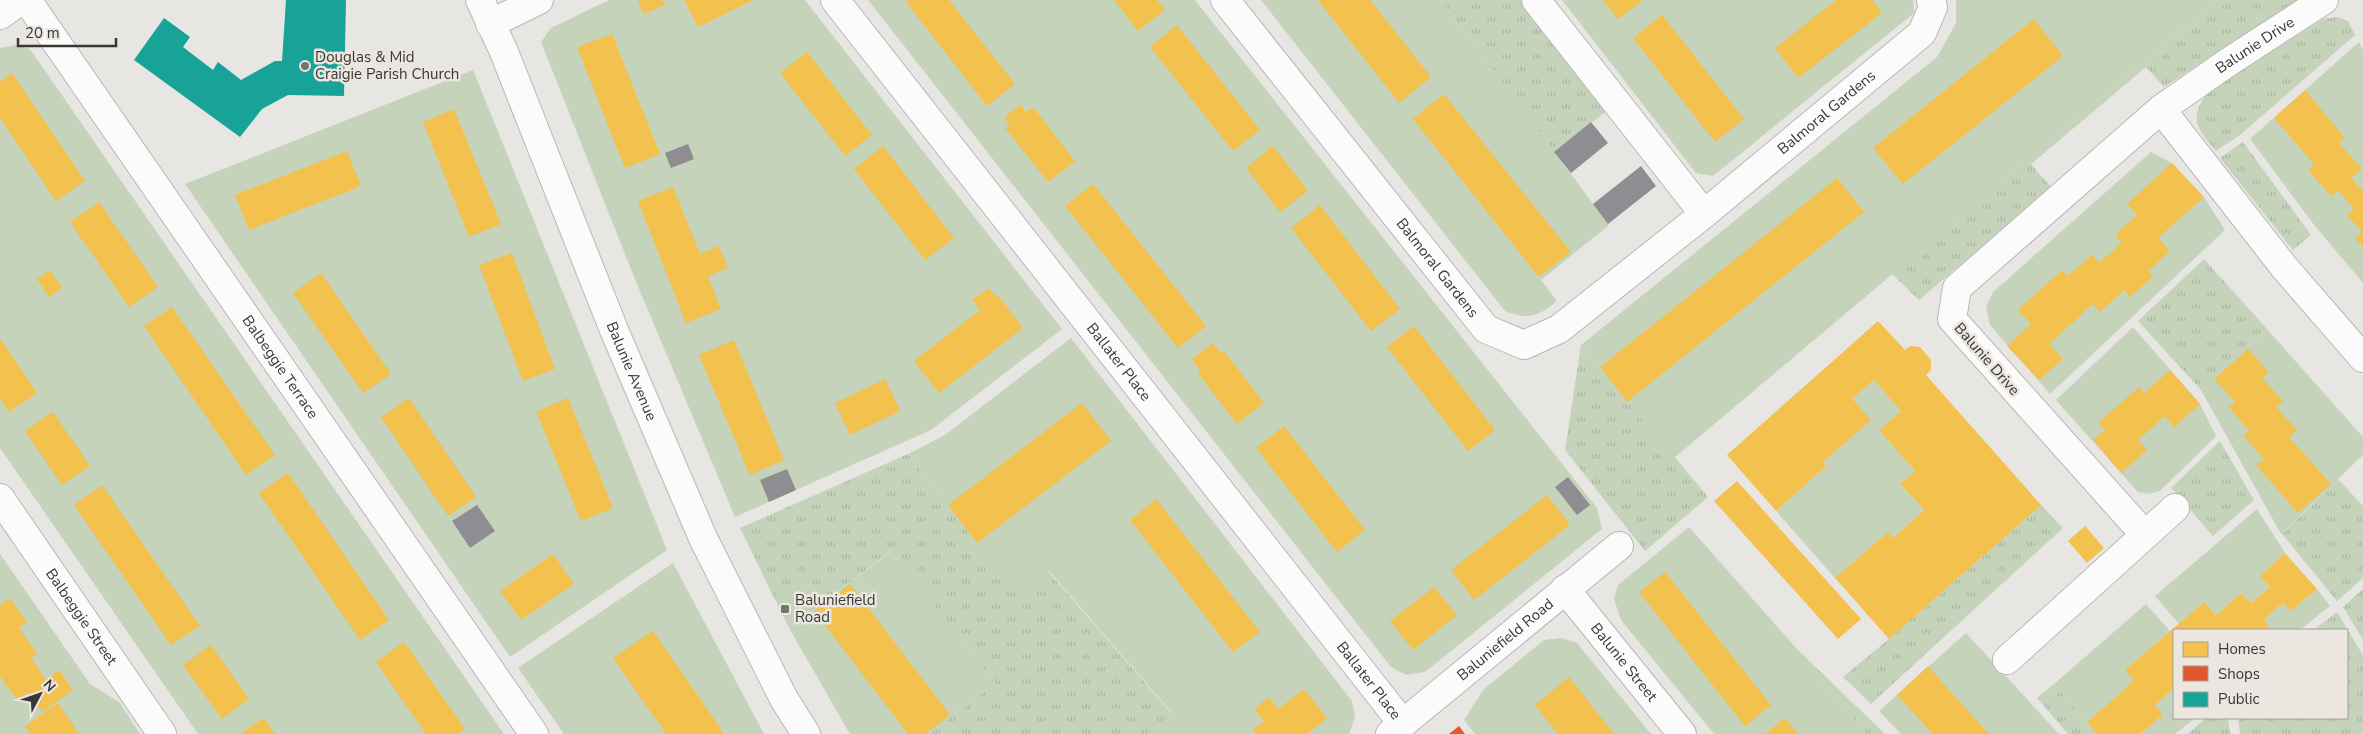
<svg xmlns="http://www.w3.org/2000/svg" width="2363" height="734" font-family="'Nunito Sans',sans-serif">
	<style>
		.grass { fill: url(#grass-tufts) }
		.garden { fill: #c5d3ba }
		.homes { fill: #f2c14e }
		.shops { fill: #e4572e }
		.public { fill: #17a398 }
		.industry { fill: #8d8d92 }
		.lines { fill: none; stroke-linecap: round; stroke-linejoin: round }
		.street-casing { stroke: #b8b7b4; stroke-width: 30 }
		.secondary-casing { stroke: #b8b7b4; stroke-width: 30 }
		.street { stroke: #fcfbfb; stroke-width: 28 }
		.secondary { stroke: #fcfbfb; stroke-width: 28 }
		.poi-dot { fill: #767471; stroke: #ebe6e0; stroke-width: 2 }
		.labels { text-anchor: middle; stroke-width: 5; stroke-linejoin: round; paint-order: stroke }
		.street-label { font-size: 15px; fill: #393734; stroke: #ebe6e0 }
		.poi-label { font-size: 15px; fill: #393734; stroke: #ebe6e0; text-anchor: start }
	</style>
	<defs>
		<pattern id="grass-tufts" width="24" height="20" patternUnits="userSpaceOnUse" patternTransform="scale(1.25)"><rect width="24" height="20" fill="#c5d3ba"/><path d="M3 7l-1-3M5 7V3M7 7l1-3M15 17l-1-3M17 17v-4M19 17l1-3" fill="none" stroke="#aab6a0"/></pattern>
	</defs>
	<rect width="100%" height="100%" fill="#e8e6e3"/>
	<g class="grass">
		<polygon points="1441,0 1524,0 1609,109 1554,152"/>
		<polygon points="2218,0 2298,0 2164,87 2146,67 2031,164 2051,187 1919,300 1892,274"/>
		<path d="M2337,17L2348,21L2355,35L2240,135L2216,151C2197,128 2188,120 2208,92L2323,19Z"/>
		<polygon points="2243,142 2311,235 2293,250 2220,158"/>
		<polygon points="2204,259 2267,329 2201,390 2138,321"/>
		<polygon points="1581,345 1708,497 1645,551 1565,450"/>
		<polygon points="2220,441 2254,500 2213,536 2171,488"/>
		<polygon points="908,454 1016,593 1048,571 1172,714 1147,734 928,734 995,684 891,551 789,628 740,528"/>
		<polygon points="2338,479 2363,506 2363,578 2337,601 2282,534"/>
		<polygon points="2041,505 2063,528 1871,704 1843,677 1889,639"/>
		<polygon points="2363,589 2363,640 2343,607"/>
		<polygon points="2337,612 2363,655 2363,734 2240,734 2238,718 2347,718 2347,630 2314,630"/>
		<polygon points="1797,649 1885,734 1866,734"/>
		<polygon points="2054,684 2097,734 2068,734 2037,698"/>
		<polygon points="2206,718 2228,718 2230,734 2187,734"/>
	</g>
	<g class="garden">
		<polygon points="609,0 805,0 1062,329 931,430 735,517 634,277 541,42 551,28"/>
		<polygon points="868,0 1195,0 1597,508 1602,529 1425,672 1406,675 1391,667"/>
		<path d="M1261,0H1441L1609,225L1541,280L1557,301C1537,317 1529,320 1505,311Z"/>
		<polygon points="1562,0 1913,0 1914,13 1713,176 1696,173"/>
		<polygon points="1956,0 2218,0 1674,458 1581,345 1937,57 1956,23"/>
		<polygon points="2359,42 2363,50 2363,283 2315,226 2250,139"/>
		<polygon points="16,45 30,49 504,734 198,734 0,448 0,48"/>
		<polygon points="473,70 667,550 510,657 185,184"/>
		<polygon points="2151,152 2172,163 2204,197 2225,230 2050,394 1990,325 1986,307 1993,292"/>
		<polygon points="2133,327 2200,404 2216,436 2160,491 2149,494 2138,492 2056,400"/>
		<polygon points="2267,329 2363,437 2363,455 2281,534 2201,390"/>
		<polygon points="1071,338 1352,701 1355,717 1349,734 1147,734 1172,713 1049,571 1016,594 908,454 945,435"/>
		<polygon points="1874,380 1901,411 1879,430 1915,471 1900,484 1924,510 1893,538 1888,532 1835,578 1776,511 1826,466 1823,462 1852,399"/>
		<polygon points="2257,509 2285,553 2260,576 2270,587 2251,603 2241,593 2216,615 2204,602 2179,624 2155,596"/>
		<polygon points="1689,527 1797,649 1866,734 1714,734 1621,620 1614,599 1618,585"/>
		<polygon points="892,551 995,684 928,734 850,734 789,628"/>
		<polygon points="0,554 90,684 119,702 140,734 0,734"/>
		<polygon points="673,563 764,734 564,734 518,668"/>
		<polygon points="2317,589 2330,606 2300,630 2265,630 2269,626 2264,619 2283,603 2291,611"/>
		<polygon points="2146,604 2170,631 2125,670 2134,681 2087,722 2054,684"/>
		<polygon points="1966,633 2059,734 1901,734 1879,711"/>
		<polygon points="1561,638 1577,643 1651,734 1475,734 1464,720 1483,690 1544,640"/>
		<polygon points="2174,688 2174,718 2195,718 2175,734 2140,734 2163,715 2155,705"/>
	</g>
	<g class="homes">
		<polygon points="638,0 663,0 665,5 643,14"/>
		<polygon points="684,0 753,0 698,27"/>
		<polygon points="909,0 949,0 1015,84 987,106 906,2"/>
		<polygon points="1114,0 1157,0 1165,10 1138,31"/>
		<polygon points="1318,0 1370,0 1431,77 1399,103"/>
		<polygon points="1603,0 1643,0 1618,19"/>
		<polygon points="1836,0 1872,0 1882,13 1798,78 1775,48"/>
		<polygon points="1662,15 1744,119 1715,142 1633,38"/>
		<polygon points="2034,19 2063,56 1903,184 1873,148"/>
		<polygon points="1177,25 1260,130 1233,151 1150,47"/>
		<polygon points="612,34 660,154 625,168 577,47"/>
		<polygon points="807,52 872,135 845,156 780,73"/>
		<polygon points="12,73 85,181 56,201 0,118 0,82"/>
		<polygon points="2305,90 2345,138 2339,143 2362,169 2351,178 2363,191 2363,247 2355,238 2362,232 2347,215 2354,209 2338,190 2331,196 2308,170 2314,164 2274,118"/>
		<polygon points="1444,94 1571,252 1539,277 1413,119"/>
		<polygon points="1020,105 1026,112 1033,107 1075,161 1048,182 1005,128 1010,125 1004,117"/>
		<polygon points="454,109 501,224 469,237 423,122"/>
		<polygon points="883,146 954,238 925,260 854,169"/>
		<polygon points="1273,146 1308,191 1280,212 1246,168"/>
		<polygon points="347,151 361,186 249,230 235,195"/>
		<polygon points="2172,163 2204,197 2158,238 2170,251 2148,271 2153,277 2130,297 2124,290 2100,312 2093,304 2049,344 2063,359 2039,380 2007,346 2031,324 2018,310 2062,270 2068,276 2092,255 2099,263 2122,243 2115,235 2137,215 2127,204"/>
		<polygon points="1837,178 1864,212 1627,402 1600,367"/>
		<polygon points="1093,184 1206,326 1178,348 1065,206"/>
		<polygon points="673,187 700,254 719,246 728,268 708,276 721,309 686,323 638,201"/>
		<polygon points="99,202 158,287 129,307 70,222"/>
		<polygon points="1320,205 1400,309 1371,331 1291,228"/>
		<polygon points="512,253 555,369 523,381 479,265"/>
		<polygon points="50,270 62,288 49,297 37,279"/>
		<polygon points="321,273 391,374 363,393 293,293"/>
		<polygon points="989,288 996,297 998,295 1023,328 939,393 914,361 980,310 972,300"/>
		<polygon points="172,307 275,455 246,475 144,326"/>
		<polygon points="1878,321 1905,350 1910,346 1920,347 1931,360 1931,370 1926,375 2041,505 1889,639 1835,578 1888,532 1893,538 1924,510 1900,484 1915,471 1879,430 1901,411 1874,380 1852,399 1871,420 1823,462 1826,466 1776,511 1727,455"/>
		<polygon points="1414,326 1495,430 1468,451 1387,347"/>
		<polygon points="0,338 37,393 9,412 0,399"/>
		<polygon points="734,340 784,460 750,475 699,355"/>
		<polygon points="1213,343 1221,353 1224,351 1264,403 1237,424 1197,372 1200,370 1192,359"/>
		<polygon points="2248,349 2269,372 2262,378 2283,401 2276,407 2297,430 2289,437 2331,484 2298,513 2256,465 2264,459 2243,436 2249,431 2229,407 2235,402 2214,379"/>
		<polygon points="2170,370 2200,404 2174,427 2165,416 2138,440 2147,450 2121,473 2093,440 2105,430 2098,423 2139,387 2144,393"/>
		<polygon points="885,379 900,411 850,435 835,403"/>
		<polygon points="409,398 476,497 448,516 381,417"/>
		<polygon points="568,398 613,508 581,521 536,411"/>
		<polygon points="1082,403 1111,441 977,543 948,505"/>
		<polygon points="53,412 90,466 62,485 25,431"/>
		<polygon points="1284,426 1365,530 1337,552 1256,448"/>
		<polygon points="288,473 389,620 360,640 259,493"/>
		<polygon points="1737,481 1861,619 1838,639 1714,501"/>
		<polygon points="102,485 200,626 171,645 74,505"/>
		<polygon points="1547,495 1570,525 1474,600 1451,570"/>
		<polygon points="1156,499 1260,632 1233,652 1130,520"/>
		<polygon points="2085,526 2104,548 2087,563 2068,541"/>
		<polygon points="2285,553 2317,589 2291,611 2283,603 2264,619 2269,626 2265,630 2174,630 2174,688 2155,705 2163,715 2140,734 2097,734 2087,722 2134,681 2125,670 2204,602 2216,615 2241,593 2251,603 2270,587 2260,576"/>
		<polygon points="553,554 574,584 521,620 500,591"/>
		<polygon points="1665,572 1771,705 1745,726 1639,592"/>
		<polygon points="850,584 950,715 925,734 908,734 814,611"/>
		<polygon points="1434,587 1457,615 1413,650 1390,621"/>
		<polygon points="10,598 27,622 19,628 37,654 31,658 46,680 59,670 73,690 42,712 28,692 17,700 0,676 0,605"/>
		<polygon points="653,631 701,700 724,734 666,734 662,728 613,658"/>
		<polygon points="404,642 465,729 457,734 426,734 376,662"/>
		<polygon points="211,645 249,699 222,719 183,665"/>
		<polygon points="1928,666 1949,690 1989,734 1933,734 1897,695"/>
		<polygon points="1569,677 1614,734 1558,734 1535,705"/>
		<polygon points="1304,689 1327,718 1307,734 1257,734 1253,729 1264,721 1254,709 1269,697 1278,709"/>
		<polygon points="58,703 79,734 30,734 25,726"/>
		<polygon points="264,718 275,734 240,734"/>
		<polygon points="1785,718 1798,734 1765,734"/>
	</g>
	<polygon class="shops" points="1459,726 1465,734 1449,734"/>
	<polygon class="public" points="286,0 346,0 344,96 288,95 262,109 240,137 134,60 164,18 190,37 183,47 213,70 218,62 241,80 275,61 282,61"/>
	<g class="industry">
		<polygon points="1591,122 1608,143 1571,173 1554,152"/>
		<polygon points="688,144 694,159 671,168 665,153"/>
		<polygon points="1641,166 1656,186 1608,224 1593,204"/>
		<polygon points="787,469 796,490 769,502 760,480"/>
		<polygon points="1568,477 1590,505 1577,515 1555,487"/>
		<polygon points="477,505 495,531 470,548 452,521"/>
	</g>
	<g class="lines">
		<defs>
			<g id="street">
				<path id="s1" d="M27,0L534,734"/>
				<path id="s2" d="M835,0L1403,724"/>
				<path id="s3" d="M1225,0L1486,329L1524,345L1559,329L1704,214L1922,33L1933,7L1931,0"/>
				<polyline points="1536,0 1704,214"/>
				<polyline points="0,15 21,0"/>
				<polyline points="490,24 539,0"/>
				<polyline points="2161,109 2284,267 2363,358"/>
				<path id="s4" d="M0,498L162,734"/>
				<path id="s5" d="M2145,535L1952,319L1957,288L2161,109L2227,63L2324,0"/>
				<path id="s6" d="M1565,589L1682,734"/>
				<polyline points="2007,660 2175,508"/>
				<path id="s7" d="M1390,734L1619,546"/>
			</g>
			<g id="secondary">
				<path id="s8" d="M480,0L504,52L614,330L703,538L784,699L806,734"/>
			</g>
		</defs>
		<use href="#street" class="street-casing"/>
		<use href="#secondary" class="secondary-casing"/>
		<use href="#street" class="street"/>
		<use href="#secondary" class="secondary"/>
	</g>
	<g class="poi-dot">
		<circle cx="305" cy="66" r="5"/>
		<rect x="780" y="604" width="10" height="10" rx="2.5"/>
	</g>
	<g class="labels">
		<g class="street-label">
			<text dy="5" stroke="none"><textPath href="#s5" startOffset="706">Balunie Drive</textPath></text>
			<text dy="5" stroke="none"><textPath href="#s3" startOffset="844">Balmoral Gardens</textPath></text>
			<text dy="5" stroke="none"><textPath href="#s3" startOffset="342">Balmoral Gardens</textPath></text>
			<text transform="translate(1987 359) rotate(49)" y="5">Balunie Drive</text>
			<text dy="5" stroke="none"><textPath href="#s2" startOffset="460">Ballater Place</textPath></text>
			<text dy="5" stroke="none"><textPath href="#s1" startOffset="446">Balbeggie Terrace</textPath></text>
			<text dy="5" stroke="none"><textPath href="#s8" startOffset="401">Balunie Avenue</textPath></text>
			<text dy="5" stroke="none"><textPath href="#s4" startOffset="144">Balbeggie Street</textPath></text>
			<text dy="5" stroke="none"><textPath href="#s7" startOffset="149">Baluniefield Road</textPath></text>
			<text dy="5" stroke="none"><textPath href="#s6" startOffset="94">Balunie Street</textPath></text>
			<text dy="5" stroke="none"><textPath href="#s2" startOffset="865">Ballater Place</textPath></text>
		</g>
		<g class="poi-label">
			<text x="315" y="62">Douglas &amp; Mid<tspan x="315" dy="17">Craigie Parish Church</tspan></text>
			<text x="795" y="605">Baluniefield<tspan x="795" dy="17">Road</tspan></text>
		</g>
	</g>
	<rect x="2173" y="629" width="175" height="90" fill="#ebe6e0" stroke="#a4a09b"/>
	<rect x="2183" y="642" width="25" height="15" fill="#f2c14e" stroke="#a4a09b"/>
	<text x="2218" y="654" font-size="15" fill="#393734">Homes</text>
	<rect x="2183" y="666" width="25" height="15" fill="#e4572e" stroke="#a4a09b"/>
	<text x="2218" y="679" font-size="15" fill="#393734">Shops</text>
	<rect x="2183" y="692" width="25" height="15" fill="#17a398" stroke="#a4a09b"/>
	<text x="2218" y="704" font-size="15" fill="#393734">Public</text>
	<g transform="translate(40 694) rotate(49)" stroke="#ebe6e0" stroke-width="4" paint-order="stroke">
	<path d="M0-4L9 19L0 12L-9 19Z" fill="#393734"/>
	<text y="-8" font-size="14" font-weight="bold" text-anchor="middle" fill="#393734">N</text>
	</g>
	<path d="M18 38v8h98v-8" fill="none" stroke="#393734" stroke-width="2.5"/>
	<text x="25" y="38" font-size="15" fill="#393734" stroke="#ebe6e0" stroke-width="4" paint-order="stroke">20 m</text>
</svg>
